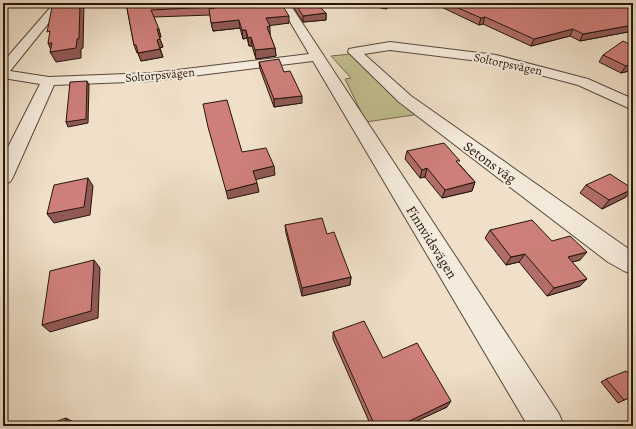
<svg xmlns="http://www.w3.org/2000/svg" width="636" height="429" font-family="Alegreya,serif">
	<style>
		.green { fill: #c1c091; stroke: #736a4e }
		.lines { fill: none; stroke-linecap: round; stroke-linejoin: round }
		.minor-casing { stroke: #58483a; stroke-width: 2 }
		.minor { fill: #f5ebdc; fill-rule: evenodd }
		.wall { fill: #b16d6a; stroke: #25150b }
		.shaded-wall { fill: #905956; stroke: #25150b }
		.building { fill: #ce7f7b; stroke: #25150b }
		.labels { text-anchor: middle; stroke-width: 4; stroke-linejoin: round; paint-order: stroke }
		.far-street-label { font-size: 12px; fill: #25150b; stroke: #f5ebdc }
		.street-label { font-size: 14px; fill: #25150b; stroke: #f5ebdc }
	</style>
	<rect width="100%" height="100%" fill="#f0e0c9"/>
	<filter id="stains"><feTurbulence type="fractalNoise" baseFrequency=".005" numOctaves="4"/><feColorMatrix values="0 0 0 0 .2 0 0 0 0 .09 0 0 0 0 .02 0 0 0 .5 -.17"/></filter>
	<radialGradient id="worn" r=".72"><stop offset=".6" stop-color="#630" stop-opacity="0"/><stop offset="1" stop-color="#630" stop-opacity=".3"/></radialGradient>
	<polygon class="green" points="351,54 420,114 366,122 345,79 351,78 331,56"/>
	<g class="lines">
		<defs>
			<g id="minor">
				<polygon points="279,3 289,3 559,414 564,426 528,426 313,61 152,81 54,85 13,177 10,182 3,184 3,157 40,84 3,78 3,62 50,8 58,8 59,10 10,71 49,77 152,73 309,54"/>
				<polygon points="390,42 496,55 588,79 633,99 633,110 578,85 495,63 390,50 364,54 411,96 633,252 633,274 624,271 608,262 399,102 348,52 349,49 354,48"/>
			</g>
		</defs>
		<use href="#minor" class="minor-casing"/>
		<use href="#minor" class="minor"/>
	</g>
	<g class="wall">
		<polygon points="126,3 215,8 289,23 269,25 270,35 275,48 276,56 256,59 252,46 249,46 247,38 243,39 240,28 213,31 210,15 154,17 161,37 159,37 163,47 160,48 163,57 141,61 138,53 137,53 134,45"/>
		<polygon points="291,3 316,3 326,13 326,20 303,22"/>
		<polygon points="366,3 395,3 386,9 366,5"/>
		<polygon points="433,3 625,3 633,6 633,31 580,41 570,36 531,46 483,24 479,25"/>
		<polygon points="633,46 633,70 621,73 599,62 603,55"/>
		<polygon points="259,62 284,72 302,103 274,107 260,69"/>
		<polygon points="407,151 459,164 475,182 472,191 442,198 425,177 420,178 405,159"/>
		<polygon points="586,185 633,189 626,197 602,209 580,193"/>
		<polygon points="285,225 327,234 351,277 350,285 302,296 286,233"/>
		<polygon points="490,230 552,241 580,260 572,262 587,279 580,286 547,296 519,262 506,265 485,238"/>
		<polygon points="333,332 447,407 406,426 371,426 333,339"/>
		<polygon points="606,379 633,396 618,403 601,382"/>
	</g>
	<g class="shaded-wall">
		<polygon points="80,3 84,3 83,48 81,49 81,58 56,62 50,52 52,52 48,43"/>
		<polygon points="213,3 216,3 214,15 212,7"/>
		<polygon points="388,3 395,3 386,9 386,4"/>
		<polygon points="326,13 326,20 303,22 303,16"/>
		<polygon points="289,16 289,23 267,26 266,18"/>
		<polygon points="485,17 483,24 479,25 481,18"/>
		<polygon points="239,20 240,28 213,31 211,23"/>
		<polygon points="633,25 633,31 580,41 583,34"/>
		<polygon points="270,26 270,35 267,35 267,27"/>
		<polygon points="157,29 159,29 161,37 159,37"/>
		<polygon points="573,29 570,36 531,46 534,39"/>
		<polygon points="242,30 246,30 247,38 243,39"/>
		<polygon points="251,37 252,46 249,46 248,38"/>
		<polygon points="160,39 163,47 159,48 157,40"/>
		<polygon points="275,48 276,56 256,59 255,50"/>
		<polygon points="160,49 163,57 141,61 138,53"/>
		<polygon points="633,64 633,70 621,73 626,66"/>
		<polygon points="87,81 89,85 88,123 68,127 66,122"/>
		<polygon points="302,96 302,103 274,107 274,99"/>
		<polygon points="274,166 275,175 254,180 253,171"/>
		<polygon points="427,168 425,177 420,178 422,170"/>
		<polygon points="88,178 93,186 90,215 54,223 47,214"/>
		<polygon points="475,182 472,191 442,198 445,190"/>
		<polygon points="257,183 259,192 228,199 226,191"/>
		<polygon points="633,189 626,197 602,209 609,200"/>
		<polygon points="587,252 580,260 561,265 568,257"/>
		<polygon points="525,254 519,262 506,265 511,257"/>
		<polygon points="94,260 100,268 98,318 50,332 42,325"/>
		<polygon points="351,277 350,285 302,296 302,288"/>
		<polygon points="587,279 580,286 547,296 554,288"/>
		<polygon points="451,401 447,407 406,426 399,426"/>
		<polygon points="66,418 75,423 75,426 65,426"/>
	</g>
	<g class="building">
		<polygon points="56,3 80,3 79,39 77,39 76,48 50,52 52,43 48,43 50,31 47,32 52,7"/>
		<polygon points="126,3 213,3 212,7 151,10 159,29 157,29 160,39 157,40 160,49 138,53 136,45 134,45"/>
		<polygon points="240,3 281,3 289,16 266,18 270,26 267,27 275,48 255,50 251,37 248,38 246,30 242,30 239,20 211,23 209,9"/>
		<polygon points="295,3 316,3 326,13 303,16"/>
		<polygon points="447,3 625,3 633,6 633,25 583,34 573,29 534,39 485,17 481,18"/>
		<polygon points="623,41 633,46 633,64 626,66 603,55"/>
		<polygon points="279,59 284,72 290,71 302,96 274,99 259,62"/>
		<polygon points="87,81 86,119 66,122 70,82"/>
		<polygon points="227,100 242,152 266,148 274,166 253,171 257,183 226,191 208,127 203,104"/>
		<polygon points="444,143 460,161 456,161 475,182 445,190 427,168 422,170 407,151"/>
		<polygon points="610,174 633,189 609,200 586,185"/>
		<polygon points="88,178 84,207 47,214 54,185"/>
		<polygon points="322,218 327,234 334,232 351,277 302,288 285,225"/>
		<polygon points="532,220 552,241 570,236 587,252 568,257 587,279 554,288 525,254 511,257 490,230"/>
		<polygon points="94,260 91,311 42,325 50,271"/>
		<polygon points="364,321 383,358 417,343 451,401 399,426 375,426 333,332"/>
		<polygon points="626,371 633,379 633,396 624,400 606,379"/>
		<polygon points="66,418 65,426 44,426"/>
	</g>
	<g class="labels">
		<g class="far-street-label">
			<text transform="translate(508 64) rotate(12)" y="4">Soltorpsvägen</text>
			<text transform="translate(160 75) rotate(-5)" y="4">Soltorpsvägen</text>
		</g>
		<g class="street-label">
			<text transform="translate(490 162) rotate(36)" y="5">Setons väg</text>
			<text transform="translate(432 242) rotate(58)" y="5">Finnvidsvägen</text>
		</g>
	</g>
	<rect width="636" height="429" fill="none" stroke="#f0e0c9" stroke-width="16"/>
	<rect x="4" y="4" width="628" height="421" fill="none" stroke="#25150b" stroke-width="2"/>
	<rect x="8" y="8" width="620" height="413" fill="none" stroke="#25150b"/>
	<rect width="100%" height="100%" filter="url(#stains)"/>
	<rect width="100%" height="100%" fill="url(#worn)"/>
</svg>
